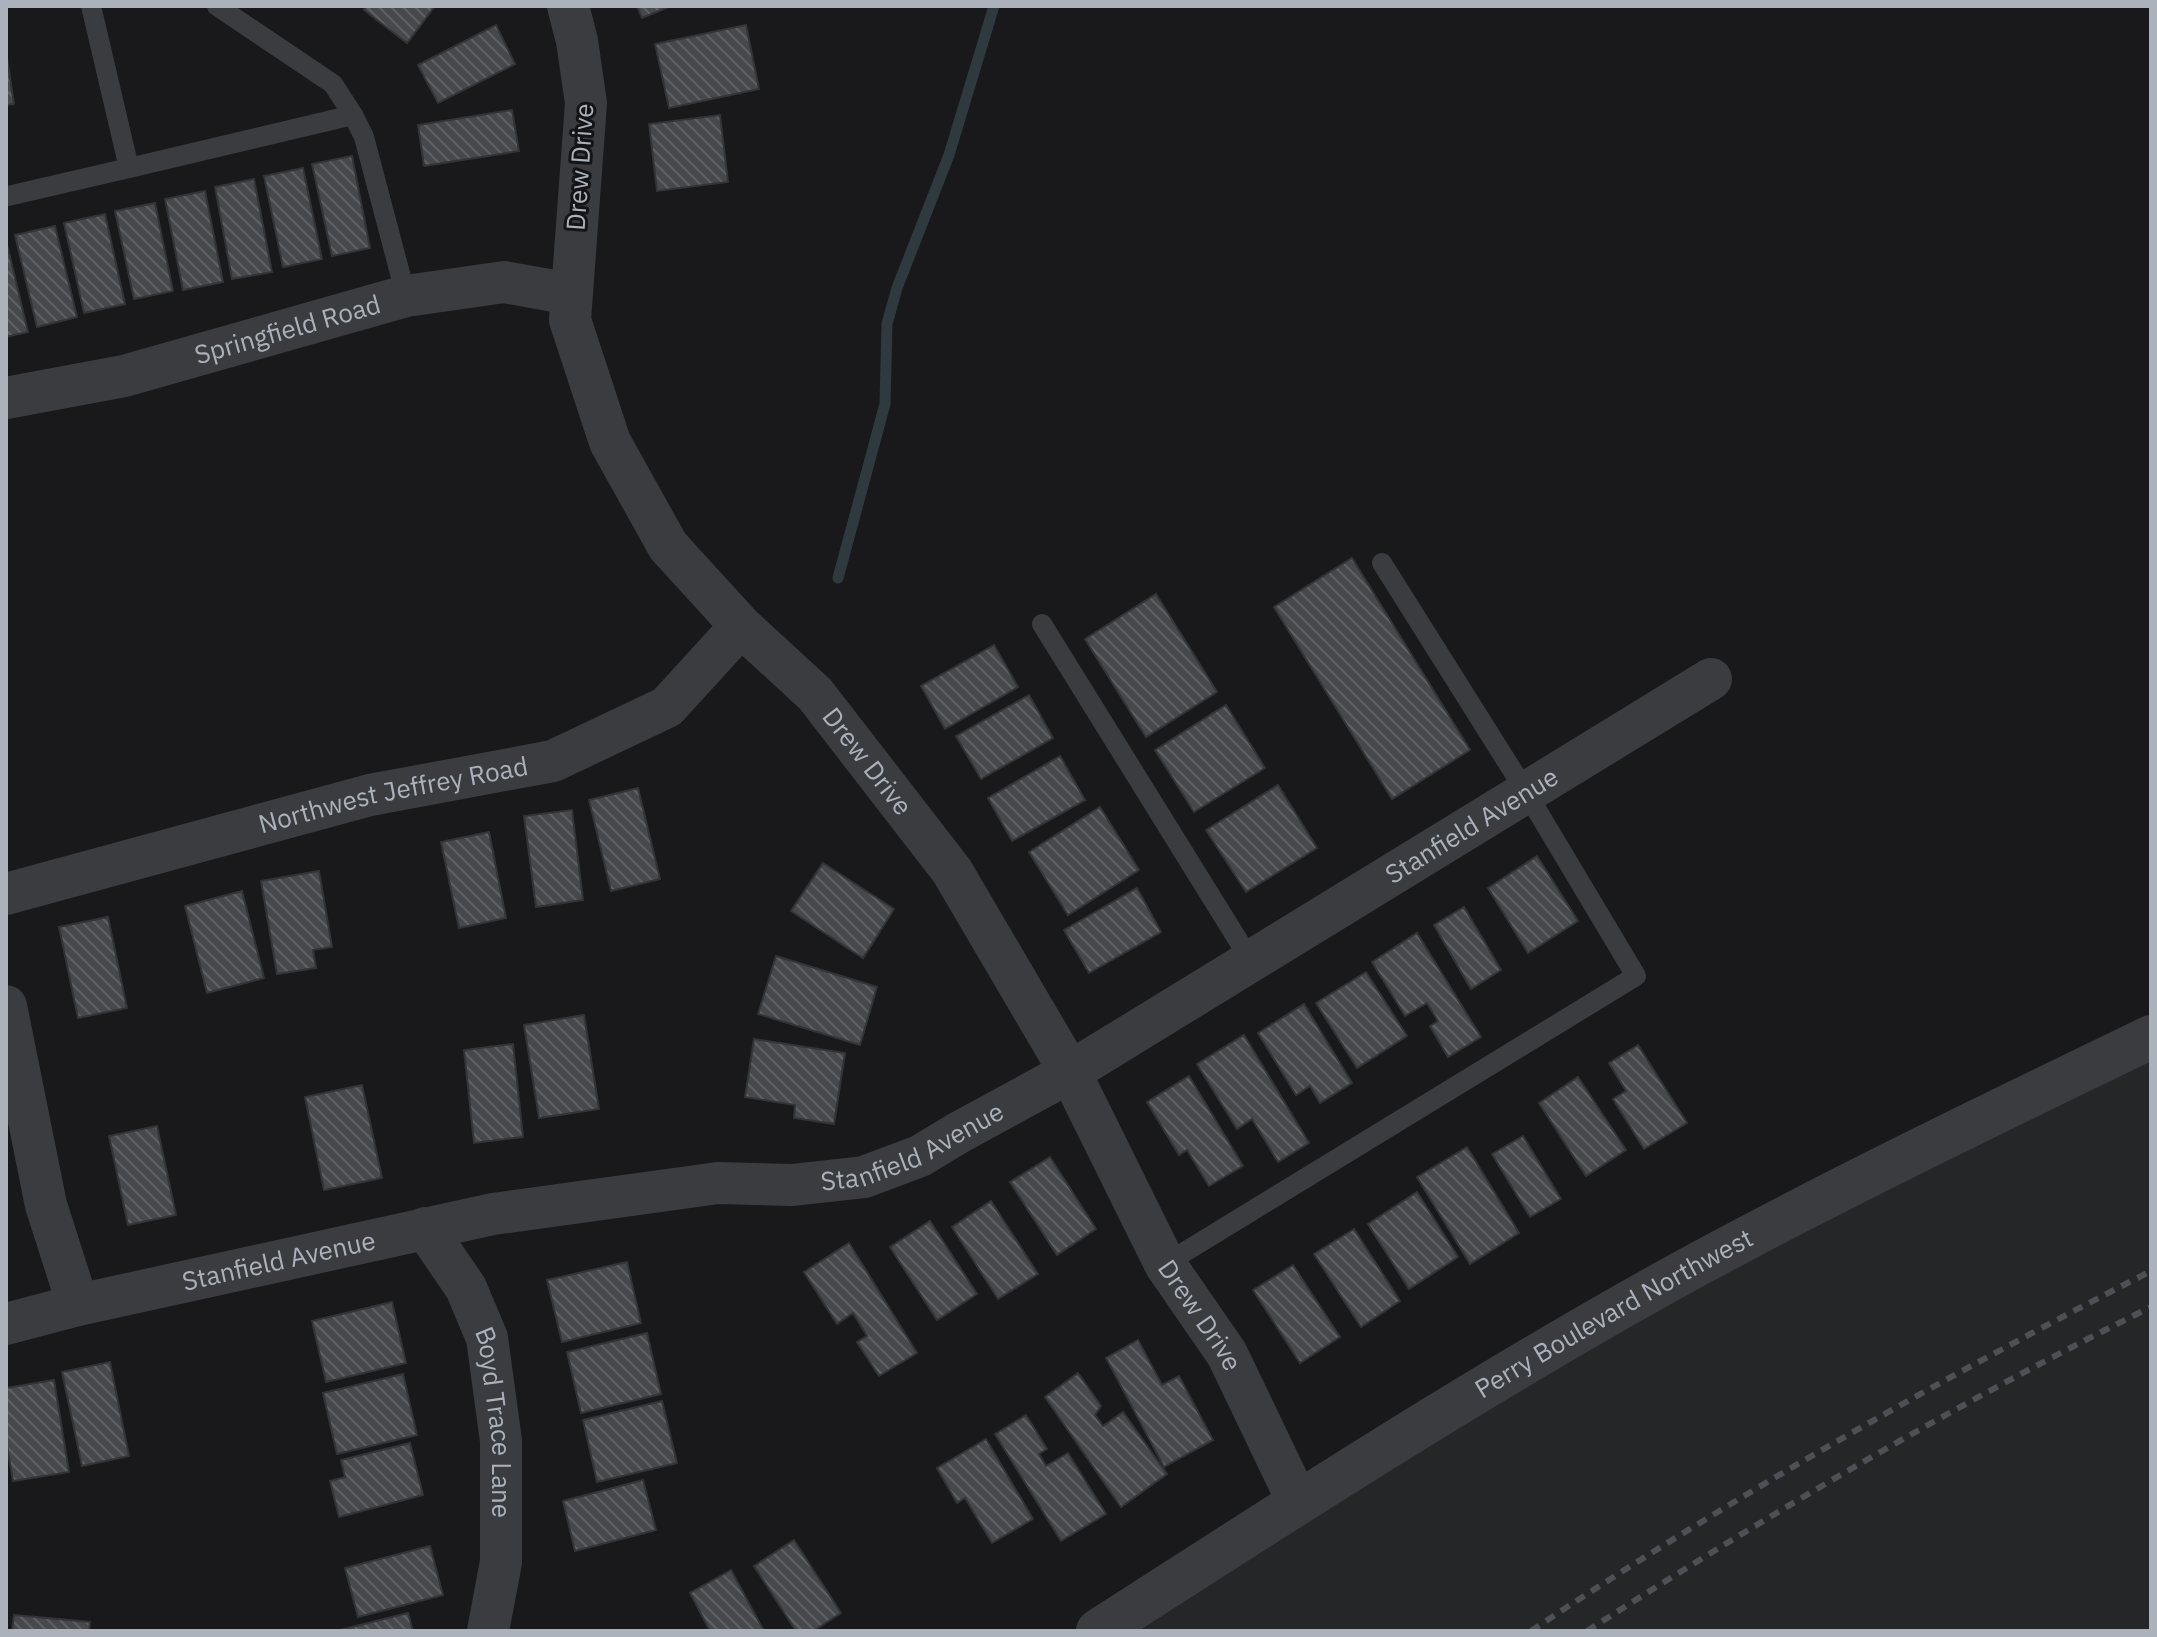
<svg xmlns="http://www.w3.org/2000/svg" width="2157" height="1637" font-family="'IBM Plex Sans',sans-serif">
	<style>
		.built { fill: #252628 }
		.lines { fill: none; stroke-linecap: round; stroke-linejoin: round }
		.stream { stroke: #2f3a3f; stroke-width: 11 }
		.building { fill: url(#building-back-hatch); stroke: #333437; stroke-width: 2 }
		.service { stroke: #3a3c40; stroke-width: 20 }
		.minor { stroke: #3a3c40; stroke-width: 42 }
		.tertiary { stroke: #3a3c40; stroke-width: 44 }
		.rail { stroke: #4d5055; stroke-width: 6; stroke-dasharray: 10 8; stroke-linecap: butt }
		.labels { text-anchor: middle; stroke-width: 6; stroke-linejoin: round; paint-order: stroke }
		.street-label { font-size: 26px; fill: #acb2bb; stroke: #141416 }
	</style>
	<defs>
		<pattern id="building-back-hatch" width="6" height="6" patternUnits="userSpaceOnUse" patternTransform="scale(2)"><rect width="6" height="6" fill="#46484b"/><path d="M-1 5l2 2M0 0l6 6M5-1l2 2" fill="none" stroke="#5e6063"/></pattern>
	</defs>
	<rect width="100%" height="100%" fill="#19191b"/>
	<polygon class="built" points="2151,1021 2151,1631 1082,1631"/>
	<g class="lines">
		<polyline class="stream" points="838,578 885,404 887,324 897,288 949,155 994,6"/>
	</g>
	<g class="building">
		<polygon points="366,6 435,6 407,43 364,10"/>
		<polygon points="637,6 671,6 642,18"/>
		<polygon points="496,25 515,64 438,103 418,65"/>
		<polygon points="746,25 759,89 669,108 655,44"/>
		<polygon points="6,51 14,104 6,105"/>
		<polygon points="512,110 519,151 424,166 418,125"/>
		<polygon points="720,115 728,182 657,191 649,124"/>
		<polygon points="352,156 370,248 332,256 312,164"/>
		<polygon points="303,168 322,259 283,267 264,176"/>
		<polygon points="254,179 272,272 232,279 215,187"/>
		<polygon points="205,191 223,282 183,290 165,199"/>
		<polygon points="155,203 173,291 134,299 115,211"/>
		<polygon points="105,214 125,304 84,313 64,223"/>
		<polygon points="55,226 77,317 37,327 15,235"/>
		<polygon points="6,240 28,332 6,337"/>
		<polygon points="1352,558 1470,750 1392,799 1274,607"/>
		<polygon points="1156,594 1217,692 1146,737 1085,639"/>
		<polygon points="994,645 1018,687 945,729 921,686"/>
		<polygon points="1029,695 1053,738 981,779 956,736"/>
		<polygon points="1226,705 1265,768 1194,812 1155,750"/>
		<polygon points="1060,756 1085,800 1012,841 988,798"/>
		<polygon points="1278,785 1317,848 1246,892 1206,830"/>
		<polygon points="638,788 660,879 611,891 589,800"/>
		<polygon points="1100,807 1139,870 1068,915 1029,852"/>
		<polygon points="572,810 583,900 536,907 524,816"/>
		<polygon points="489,832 506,918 459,928 441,842"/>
		<polygon points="1537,856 1578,921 1528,953 1488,888"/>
		<polygon points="823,863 894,909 863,958 791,911"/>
		<polygon points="319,871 332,947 313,950 316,968 277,974 261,881"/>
		<polygon points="1137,888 1161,932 1089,973 1064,930"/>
		<polygon points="242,891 264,978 207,993 185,906"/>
		<polygon points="1464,907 1501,970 1471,989 1434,925"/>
		<polygon points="108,917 127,1008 78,1018 59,927"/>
		<polygon points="1417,933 1481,1037 1448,1057 1430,1026 1438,1021 1427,1003 1405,1016 1372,962"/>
		<polygon points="776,956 877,987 860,1045 758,1014"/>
		<polygon points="1366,972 1407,1036 1357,1068 1316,1003"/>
		<polygon points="1304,1004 1352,1083 1320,1103 1310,1086 1296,1095 1258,1033"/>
		<polygon points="584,1015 599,1109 539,1118 524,1025"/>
		<polygon points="1244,1035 1309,1143 1278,1162 1252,1119 1237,1129 1197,1064"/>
		<polygon points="754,1039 845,1053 834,1124 794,1118 795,1105 745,1097"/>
		<polygon points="513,1044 523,1137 474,1143 464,1050"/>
		<polygon points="1638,1045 1687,1123 1644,1149 1613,1099 1626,1091 1609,1063"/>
		<polygon points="1189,1076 1243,1166 1209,1186 1187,1150 1179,1155 1147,1102"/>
		<polygon points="1578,1077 1626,1150 1586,1176 1539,1103"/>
		<polygon points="362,1085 382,1178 324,1190 305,1097"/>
		<polygon points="157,1126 176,1215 128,1225 109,1136"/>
		<polygon points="1523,1136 1561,1199 1530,1217 1492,1154"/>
		<polygon points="1467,1147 1519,1233 1470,1264 1417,1177"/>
		<polygon points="1050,1157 1096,1229 1057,1255 1010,1182"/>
		<polygon points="1417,1192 1458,1257 1409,1289 1368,1224"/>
		<polygon points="991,1201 1038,1274 998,1299 952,1227"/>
		<polygon points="930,1221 977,1294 937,1320 890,1247"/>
		<polygon points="1354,1229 1400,1301 1361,1327 1314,1254"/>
		<polygon points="849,1243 917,1353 879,1376 857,1342 867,1336 853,1313 837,1324 804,1272"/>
		<polygon points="627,1262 641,1323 562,1342 547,1280"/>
		<polygon points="1293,1265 1340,1337 1300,1363 1253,1290"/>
		<polygon points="392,1302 406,1363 326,1382 312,1321"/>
		<polygon points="647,1333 661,1394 581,1413 567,1352"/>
		<polygon points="1138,1340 1162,1385 1179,1376 1213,1440 1164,1467 1106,1358"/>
		<polygon points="110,1362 129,1456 82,1466 62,1372"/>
		<polygon points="1078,1373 1101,1406 1095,1415 1103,1426 1123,1412 1167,1474 1121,1507 1045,1397"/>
		<polygon points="403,1374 417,1435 337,1454 323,1393"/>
		<polygon points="54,1380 69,1472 13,1481 6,1440 6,1388"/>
		<polygon points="662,1401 677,1463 597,1482 583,1420"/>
		<polygon points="1026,1415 1047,1449 1039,1454 1046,1466 1068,1453 1106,1514 1061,1541 995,1434"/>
		<polygon points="986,1439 1033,1519 992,1543 965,1498 957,1503 937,1468"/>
		<polygon points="410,1443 423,1495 339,1517 330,1481 345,1477 341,1460"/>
		<polygon points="643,1480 656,1530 575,1551 563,1501"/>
		<polygon points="794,1540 841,1613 813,1631 796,1631 754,1566"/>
		<polygon points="430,1546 443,1595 358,1617 345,1568"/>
		<polygon points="731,1570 764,1631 710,1631 690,1593"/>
		<polygon points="408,1613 413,1631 336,1631"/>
		<polygon points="14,1615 90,1622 89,1631 12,1631"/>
	</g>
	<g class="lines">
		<g class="service">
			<polyline points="91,6 129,168 353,115 364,137 406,296"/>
			<polyline points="217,6 333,84 353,115"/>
			<polyline points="8,196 129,168"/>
			<polyline points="1042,624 1251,961"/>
			<polyline points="1165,1264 1636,976 1526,792 1382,563"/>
		</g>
		<g class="minor">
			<path id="s1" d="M568,6L577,41L586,103L570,320L610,442L668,546L741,626L815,694L952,871L1070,1072L1165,1264L1227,1354L1298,1502"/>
			<path id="s2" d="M6,398L124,376L406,296L504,282L571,294"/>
			<path id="s3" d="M6,894L370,795L553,761L667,707L741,626"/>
			<polyline points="6,1006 46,1205 78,1305"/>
			<path id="s4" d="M425,1228L466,1288L487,1338L501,1441V1562L488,1631"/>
			<path id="s5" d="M6,1324L78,1305L493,1214L718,1183L791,1185L864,1177L920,1156L958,1133L1070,1072L1711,679"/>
		</g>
		<path class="tertiary" id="s6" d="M1098,1631C1292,1506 1487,1380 1689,1269C1840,1187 1996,1112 2151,1037"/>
		<g class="rail">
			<path d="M1531,1631C1730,1498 1938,1380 2151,1271"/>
			<path d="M1587,1631C1769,1514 1957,1403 2151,1307"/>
		</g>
	</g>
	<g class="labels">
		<g class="street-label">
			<text transform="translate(580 167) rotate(-86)" y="9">Drew Drive</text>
			<text dy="9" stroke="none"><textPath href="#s2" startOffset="290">Springfield Road</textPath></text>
			<text dy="9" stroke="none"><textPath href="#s1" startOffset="858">Drew Drive</textPath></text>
			<text dy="9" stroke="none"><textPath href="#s3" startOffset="400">Northwest Jeffrey Road</textPath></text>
			<text dy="9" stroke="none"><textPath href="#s5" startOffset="1576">Stanfield Avenue</textPath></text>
			<text dy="9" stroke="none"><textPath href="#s5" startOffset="928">Stanfield Avenue</textPath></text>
			<text dy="9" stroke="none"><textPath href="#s5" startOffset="280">Stanfield Avenue</textPath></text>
			<text dy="9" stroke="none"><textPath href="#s1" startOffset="1506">Drew Drive</textPath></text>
			<text dy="9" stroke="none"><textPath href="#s6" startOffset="606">Perry Boulevard Northwest</textPath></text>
			<text dy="9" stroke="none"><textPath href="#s4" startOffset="212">Boyd Trace Lane</textPath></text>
		</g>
	</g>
	<rect width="2157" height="1637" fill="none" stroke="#acb2bb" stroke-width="16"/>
</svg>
